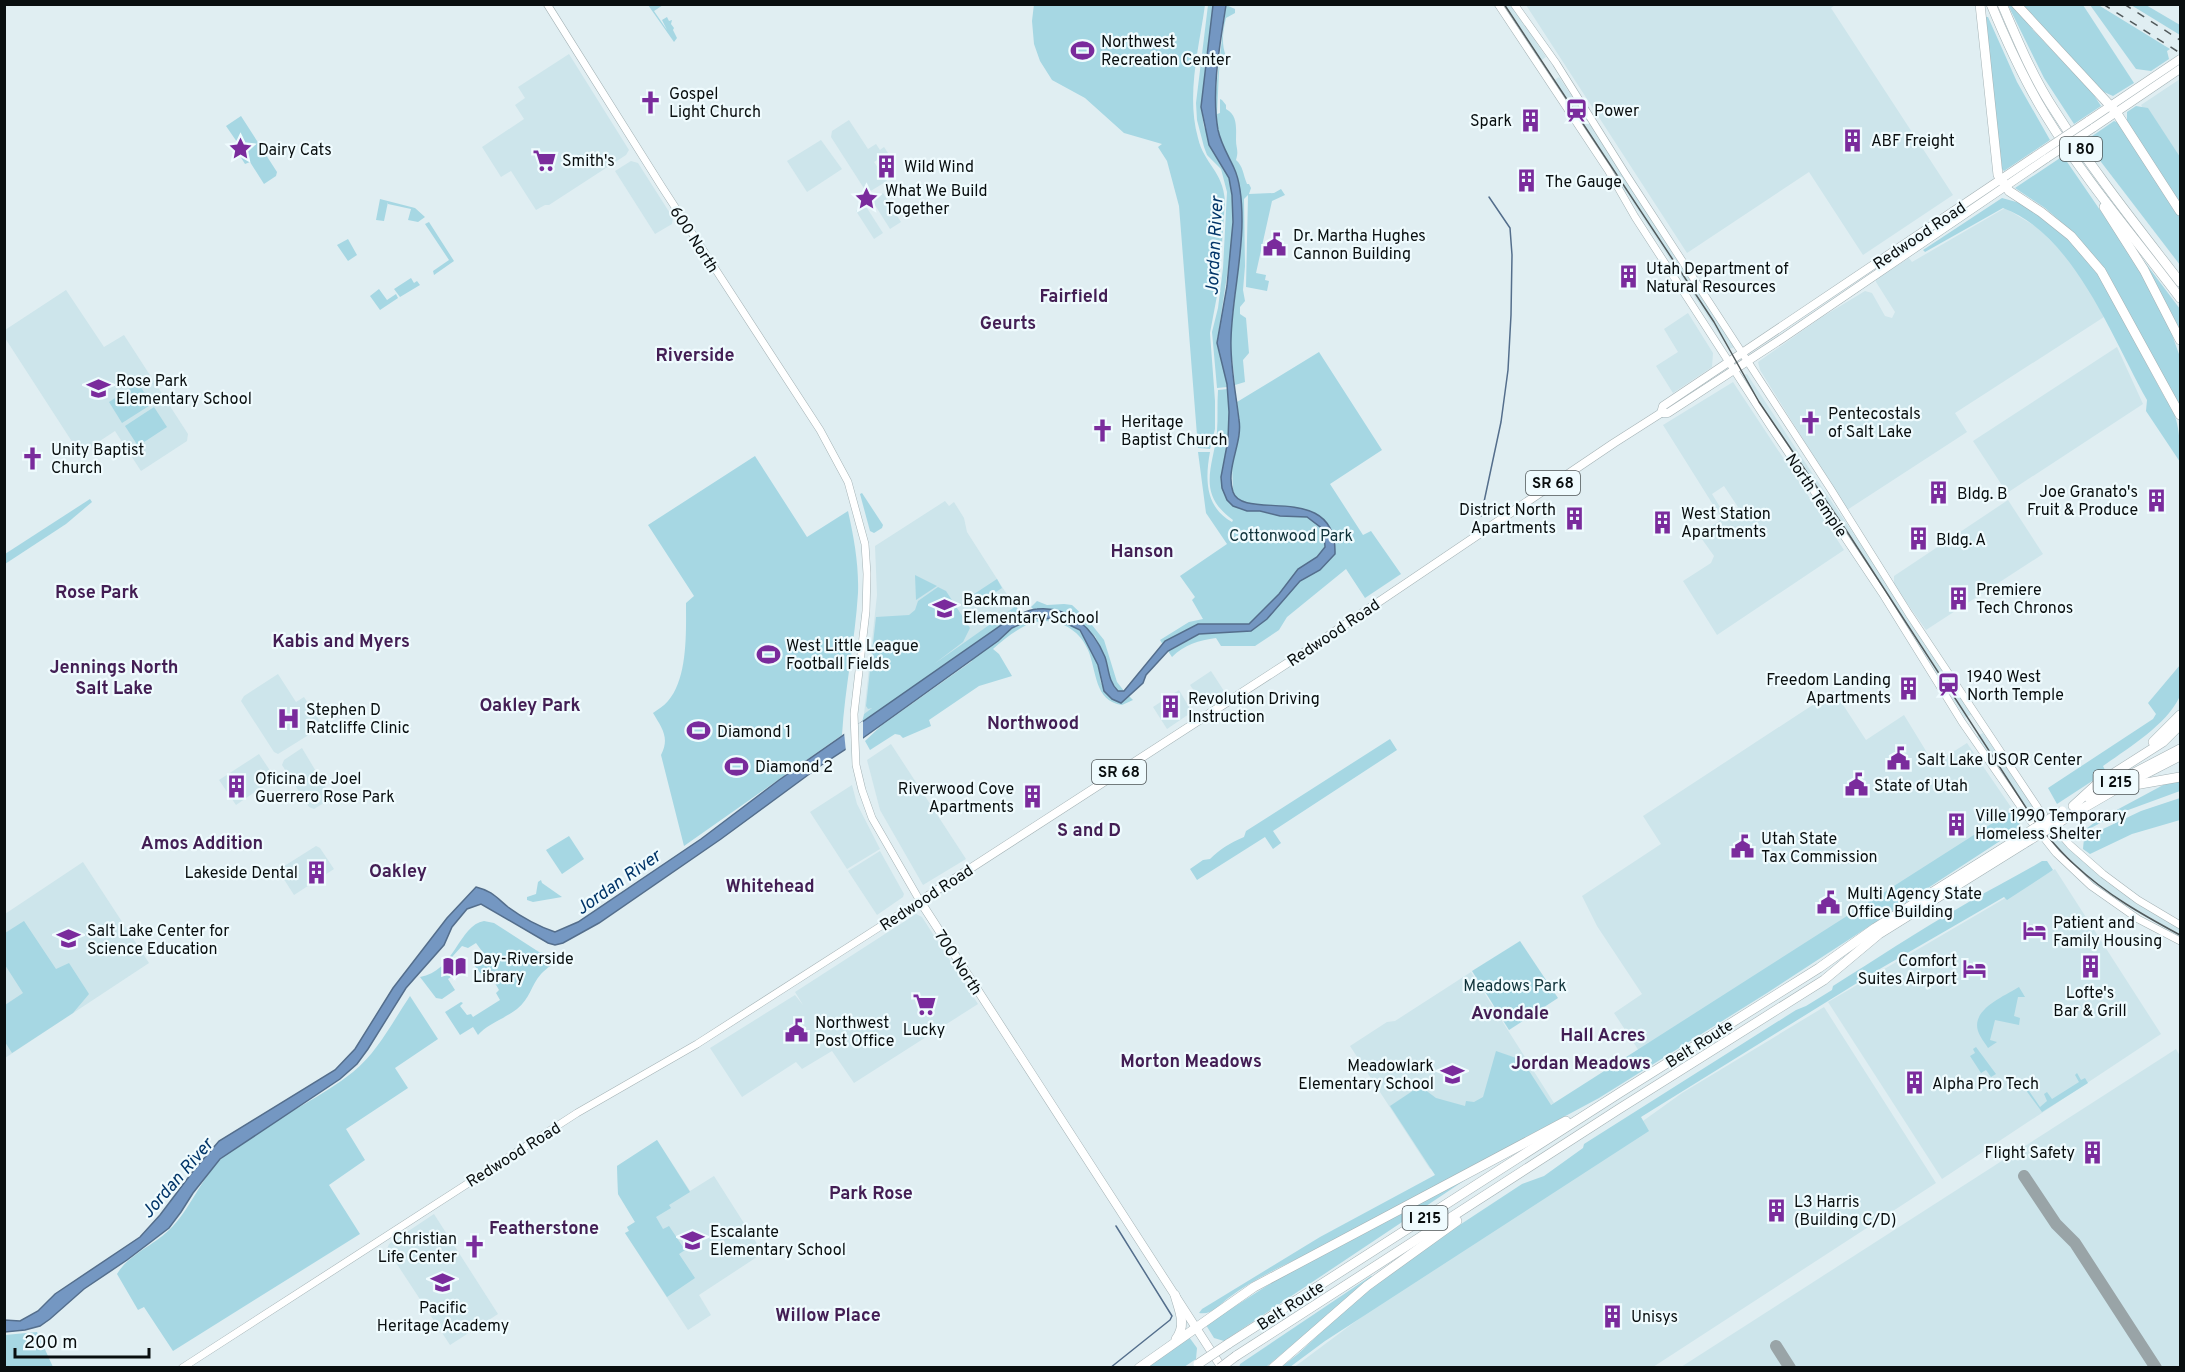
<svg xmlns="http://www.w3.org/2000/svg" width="2185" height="1372" font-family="Overpass,sans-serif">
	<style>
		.built { fill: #cde5eb; fill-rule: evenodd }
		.green { fill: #a6d7e3 }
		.water { fill: #7497c2; stroke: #546e8c; stroke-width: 1.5 }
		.pier { fill: #e0eef2 }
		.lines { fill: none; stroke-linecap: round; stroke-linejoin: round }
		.stream { stroke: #546e8c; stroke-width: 1.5 }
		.taxiway { stroke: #99a4a7; stroke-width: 12 }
		.secondary-casing { stroke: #a4b2b5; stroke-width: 8 }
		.primary-casing { stroke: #a4b2b5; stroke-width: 9 }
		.highway-casing { stroke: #a4b2b5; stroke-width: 10 }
		.secondary { stroke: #fff; stroke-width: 7 }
		.primary { stroke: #fff; stroke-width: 8 }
		.highway { stroke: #fff; stroke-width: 9 }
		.tram { stroke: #525a5c; stroke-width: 1.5 }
		.rail { stroke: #525a5c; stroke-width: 1.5; stroke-dasharray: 8 8; stroke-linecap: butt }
		.primary-bridge-casing { stroke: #a4b2b5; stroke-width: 9; stroke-linecap: butt }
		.highway-bridge-casing { stroke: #a4b2b5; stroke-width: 10; stroke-linecap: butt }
		.primary-bridge { stroke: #fff; stroke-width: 8 }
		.highway-bridge { stroke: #fff; stroke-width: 9 }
		.labels { text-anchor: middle; stroke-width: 4.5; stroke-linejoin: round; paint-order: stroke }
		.shield { fill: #effbfe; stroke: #4e5557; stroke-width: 1.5 }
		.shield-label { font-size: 15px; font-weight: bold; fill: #090e0f }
		.poi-label { font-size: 16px; fill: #090e0f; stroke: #effbfe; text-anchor: start }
		.street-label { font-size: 16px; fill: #090e0f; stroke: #effbfe }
		.park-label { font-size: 16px; fill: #0f3239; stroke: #effbfe }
		.water-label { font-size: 18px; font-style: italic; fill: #003468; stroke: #effbfe }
		.neighbourhood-label { font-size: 18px; font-weight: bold; fill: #431e54; stroke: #effbfe }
	</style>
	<rect width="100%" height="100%" fill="#e0eef2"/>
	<g class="built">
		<polygon points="1504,5 1511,5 1546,57 1540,61"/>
		<polygon points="1526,5 1835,5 1831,8 1953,195 1863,255 1809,172 1687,253"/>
		<polygon points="569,54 629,150 626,155 549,205 545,205 536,210 511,171 501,177 482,147 524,119 515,105 525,98 518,87"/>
		<polygon points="1559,77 1724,328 1735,347 1729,349 1553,81"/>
		<polygon points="2180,79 2180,164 2141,105"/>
		<polygon points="849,120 868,149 876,144 880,150 884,147 888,153 874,162 887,181 869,192 865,190 831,137 832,131"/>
		<polygon points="821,140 842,169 807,192 787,161"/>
		<polygon points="631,161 638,163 673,218 672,224 655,234 615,171"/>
		<polygon points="883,193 901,222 890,229 873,202 875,198"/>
		<polygon points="861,207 867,208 883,233 874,239 856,211"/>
		<polygon points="2005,208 2038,228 2064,254 2091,290 2104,317 1955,413 1967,432 1847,510 1760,370 1758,362 1822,317 1865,291 1872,293 1885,316 1892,318 1895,312 1876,282 1876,279 1909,258 1912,262"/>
		<polygon points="66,290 104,347 124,335 188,434 187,441 141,471 115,431 80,454 5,338 5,330"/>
		<polygon points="1688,313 1713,353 1712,367 1673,393 1656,366 1678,352 1664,329"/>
		<polygon points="2117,347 2143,404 2007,493 1973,441"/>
		<polygon points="1747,374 1816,479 1856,537 1972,714 1965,718 1865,560 1813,487 1750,388 1742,375"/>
		<path d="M1733,382L1844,550L1717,635L1683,581L1711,563L1714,556L1699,535L1722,519L1663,425ZM1724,486L1738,507L1725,515L1712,494Z"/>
		<polygon points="2008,500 2043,554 1926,630 1894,585 1894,576"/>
		<polygon points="945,501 949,506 954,502 964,518 967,532 1015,607 864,714 877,595 875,546"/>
		<polygon points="1211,671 1224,691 1204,705 1190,685"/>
		<polygon points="278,674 296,702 304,697 323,726 278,754 274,752 241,701 244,696"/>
		<polygon points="1179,690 1192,712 1167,729 1153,707"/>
		<polygon points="1834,691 1866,740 1904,715 1934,764 1967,743 2013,810 1736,997 1643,1057 1614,1013 1642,994 1597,926 1582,896 1661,844 1643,816"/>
		<polygon points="1983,733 2031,803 2069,848 2115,888 2180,928 2180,937 2118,901 2091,882 2057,849 2018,799 1977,736"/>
		<polygon points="891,744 966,859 923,885 880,810 867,760"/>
		<polygon points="302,748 332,798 314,809 309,807 282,765 284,760"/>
		<polygon points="259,754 273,775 274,779 236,805 219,780"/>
		<polygon points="852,785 857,804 880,849 847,869 810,812"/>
		<polygon points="316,846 320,848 334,869 294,895 278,870"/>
		<polygon points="880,851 904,894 903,897 877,915 848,871"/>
		<polygon points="83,862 149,963 5,1058 5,914"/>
		<polygon points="2055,869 2161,1034 1942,1179 1828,1002"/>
		<polygon points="916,914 922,917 978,1004 854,1083 832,1051 802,1069 796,1062 742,1097 710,1048 795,995 803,1005 795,992"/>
		<polygon points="1471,972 1554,1103 1430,1169 1350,1046 1387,1022 1395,1021"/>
		<polygon points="1824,1007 1936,1183 1653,1367 1293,1368 1415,1277 1555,1184 1682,1093"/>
		<polygon points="2176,1049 2180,1056 2180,1367 1681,1367"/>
		<polygon points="657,1140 690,1191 714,1176 763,1253 699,1295 711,1315 688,1330 625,1233 629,1231 627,1227 635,1222 618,1194 617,1166"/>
		<polygon points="434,1214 498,1314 450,1345 387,1249 389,1244"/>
	</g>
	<g class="green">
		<path d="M1034,4L1205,5C1199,48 1186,95 1198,138C1204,164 1223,171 1225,201L1219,285L1210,333L1215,401V429L1210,449L1198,448L1179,206L1167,161L1158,147L1162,144L1124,133L1085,98L1052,80L1040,61L1034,44L1032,21Z"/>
		<polygon points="648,5 663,5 654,11 667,30 662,20 667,17 669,21 672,20 671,24 674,28 673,30 677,38 674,42"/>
		<polygon points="1208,5 1213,5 1201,107 1204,127 1229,178 1232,195 1233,222 1231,249 1217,342 1227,384 1227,387 1217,388 1212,332 1218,308 1223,268 1227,192 1221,169 1207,155 1204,147 1197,120 1196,103"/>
		<path d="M1226,5L1235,9V13L1226,18C1223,30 1221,44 1226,56L1220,63L1219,72L1217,114L1220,113V99L1222,100L1226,105V109C1238,115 1236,129 1236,140C1236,148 1239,151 1236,160C1243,166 1243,174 1247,184H1249L1251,188L1249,194L1274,193L1281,189L1285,195L1272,201L1256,273L1266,275L1265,280L1269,281L1267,291L1246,287L1248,195L1244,199L1245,266L1243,290L1245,301L1240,307V314L1246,318L1249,353L1243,360L1245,382L1235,385L1230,340L1241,245L1242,221L1240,193L1235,170L1225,151L1219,134L1214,106Z"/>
		<polygon points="2008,5 2013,5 2033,30 2092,92 2101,106 2074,124 2044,78"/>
		<polygon points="2020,5 2083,5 2134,83 2113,96 2104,92"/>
		<polygon points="2090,5 2100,6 2170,49 2167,51 2169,59 2151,71 2136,69"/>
		<polygon points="2131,5 2146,5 2180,25 2180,35"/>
		<polygon points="1985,17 1988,17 2017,82 2050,140 2004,171 2002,169"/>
		<polygon points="2136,106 2148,108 2180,157 2180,203 2127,121 2127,112"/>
		<polygon points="241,116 277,172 276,176 264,184 250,162 245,164 233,145 237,142 226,126"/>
		<polygon points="2114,121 2119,123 2180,218 2180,265 2085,141"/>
		<polygon points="2063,156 2135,261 2169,326 2180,357 2180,408 2107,272 2074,233 2045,208 2015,188"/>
		<path d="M2002,198L2020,203L2046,220L2076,246L2096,270L2165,398C2180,416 2180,440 2180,462L2146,411L2147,400C2112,338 2074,234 2003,208L1925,252L1923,250Z"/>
		<polygon points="380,199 415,208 425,217 418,222 408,220 411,209 388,204 388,202 384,221 376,220"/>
		<polygon points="429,222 454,261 434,275 433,271 449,260 425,224"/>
		<polygon points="348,239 357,255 348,261 337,245"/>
		<polygon points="2144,261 2180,309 2180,331 2142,262"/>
		<polygon points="411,278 414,283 417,281 420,285 400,297 394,289"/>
		<polygon points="379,289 387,300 396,294 398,298 380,310 370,296"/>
		<path d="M1319,352L1382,450L1330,484L1363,535L1371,531L1401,574L1365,598L1346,569L1287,617L1279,630L1255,646H1221L1216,638C1199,640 1184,645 1172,657L1168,651L1199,634L1206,624H1198L1165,641L1163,645L1160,640L1189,622L1203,619L1192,600L1195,597L1180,576L1227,544L1206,513L1198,452H1210C1205,479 1205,507 1232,522L1233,520C1196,493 1213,468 1217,432C1218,418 1217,404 1218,390L1228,389C1229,406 1231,425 1228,441C1225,458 1220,472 1222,488L1233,492L1232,466L1240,425L1237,402Z"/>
		<polygon points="138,383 152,404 122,423 109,402"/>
		<polygon points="154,407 167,427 138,446 125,426"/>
		<path d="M755,456L807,537L848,511C854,538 859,565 858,593C855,641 845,687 842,735L684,846L661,755C670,738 662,728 653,713C658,709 664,706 668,701C688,678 686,632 686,603L694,596L648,525Z"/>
		<polygon points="862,493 883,525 882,528 874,533 870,531 860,494"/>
		<polygon points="90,499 92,502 66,524 5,564 5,554"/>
		<polygon points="915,575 937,586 916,600"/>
		<polygon points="997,579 1002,588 996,592 994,590 975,603 971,596"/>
		<polygon points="938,587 946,591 970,628 963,642 934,664 1016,606 1021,615 1010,619 862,723 864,714 872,708 868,709 866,706 876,617 909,615 915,610 918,601"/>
		<polygon points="1037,601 1047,605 1064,604 1072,605 1088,620 1104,640 1117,682 1124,691 1118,692 1109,677 1107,662 1095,636 1061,611 1033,609 1031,607"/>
		<path d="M1034,618L1057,619L1080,630L1098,665L1101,683L1121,703L1129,696L1133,700L1122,705C1094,701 1097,671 1088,650C1080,630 1058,617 1036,622C1021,625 1004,639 993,649L999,654L1012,676L979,686L929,720L931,726L903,738L900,735L895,734L870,750L865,741L882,725L972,661V659L998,641L1012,628Z"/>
		<path d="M2180,665C2181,674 2183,690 2179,698C2166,725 2127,749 2103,766L2106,772L2057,804L2048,788L2153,719L2156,714L2148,703Z"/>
		<path d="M1390,739L1397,750L1273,831L1281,843L1273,849L1265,837L1197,880L1190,869L1203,860L1210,859C1220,849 1230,843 1244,837L1246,831Z"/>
		<polygon points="2180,776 2180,791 2120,813 2079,834 2098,820"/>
		<polygon points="2180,798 2180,820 2132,834 2090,854 2083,849 2084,838 2141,811"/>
		<path d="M2013,810L2019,818L2020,828L1767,993L1599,1098L1314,1251C1284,1265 1253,1279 1227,1299C1218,1306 1212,1315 1199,1313L1202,1309L1320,1237L1435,1175L1390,1106L1420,1086L1436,1098L1465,1106L1466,1101L1474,1102L1483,1097L1496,1051L1522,1060L1551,1105Z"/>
		<polygon points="569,836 584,859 562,874 546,850"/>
		<path d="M2042,861H2047L2053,870L2007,900L2004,897L1878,970L1641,1117L1649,1131L1325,1341L1290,1367L1280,1368L1298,1354L1366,1290L1417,1253L1522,1184L1544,1176L1583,1148L1584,1144L1796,1010L1806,1006L1832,990L1833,986C1876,959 1918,931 1962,906C1988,890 2016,877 2042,861Z"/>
		<polygon points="541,880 542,883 562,897 533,902 527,900 527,897 536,894 538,882"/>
		<polygon points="24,921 56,969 69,963 89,994 73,1013 12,1053 5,1042 5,1005 23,993 5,965 5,933"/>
		<path d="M484,921L494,923L539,952L555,956C554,966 547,967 541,974C531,985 530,999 517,1009C506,1018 487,1024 478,1035L473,1027L460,1035L445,1012L461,1002L463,1003L460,1006L467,1015L471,1014L473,1017L500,1000L496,993L499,990L492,978L487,981L472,963L483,958L484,954L476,943L468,948L462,946L442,968L451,977L448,979L455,990L442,999L436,998L420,977C454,972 459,925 484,921Z"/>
		<polygon points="1520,941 1558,998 1509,1030 1472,971"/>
		<path d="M2019,987L2025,997H2018L2014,1016L2020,1018L2019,1025L1995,1020L1990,1040L1997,1042L1988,1048C1985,1043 1980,1037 1978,1031C1971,1009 2005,996 2019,987Z"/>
		<path d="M410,996L438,1039L395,1068L408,1088L346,1129L365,1160L329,1185L360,1234L173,1351L144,1307L138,1310L117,1274C129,1254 153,1246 169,1230C189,1212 202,1176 223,1157C262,1123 313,1104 353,1072C377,1053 393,1021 410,996Z"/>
		<polygon points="1976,1047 1996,1074 1991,1077 1986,1070 1981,1073 1970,1056 1975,1053 1973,1049"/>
		<polygon points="2077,1073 2081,1080 2085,1078 2088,1083 2042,1112 2025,1089 2027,1088 2040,1107 2047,1101 2044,1094 2047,1092 2052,1099 2079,1082 2075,1075"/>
		<polygon points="657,1140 690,1192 669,1205 671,1208 656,1217 663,1229 669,1226 685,1250 679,1254 695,1278 667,1297 625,1233 629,1231 627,1227 635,1222 618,1194 617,1166"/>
		<polygon points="1486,1167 1487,1168 1468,1178 1224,1341 1214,1338 1206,1325 1209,1323 1282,1276"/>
		<polygon points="1371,1276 1373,1277 1266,1367 1239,1368 1240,1364"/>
		<polygon points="37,1332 53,1367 5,1367 5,1335"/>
		<polygon points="1189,1337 1197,1348 1196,1359 1184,1367 1145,1368"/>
	</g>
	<path class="water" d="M1213,5H1226C1220,45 1211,90 1218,130C1221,144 1228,155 1234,168C1241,183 1242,204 1242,221C1242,261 1232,300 1231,339C1230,365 1236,394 1239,420C1243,443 1225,468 1233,492C1243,522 1337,480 1335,554L1320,570L1300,581L1267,619L1251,631L1199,634L1168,651L1146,675L1143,683L1121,703L1112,699L1104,691L1098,665L1080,630L1057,619L1034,618L1012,628L998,641L863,738L823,764L721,839L599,923L563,943L555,945L548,943L481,904L467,909L452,927L444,945L406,988L368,1049L357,1064L340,1079L220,1159L193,1193L181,1212L169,1228L127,1260L84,1289L50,1319L40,1326L25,1330L5,1332V1320L20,1321L38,1311L55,1294L140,1237L160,1215L194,1170L219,1141L335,1070L355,1049L393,988L447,918L476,887C492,891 496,897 508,907C523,918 538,926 555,932L578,922L701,839L779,780L1010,619C1018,616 1028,609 1037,609C1070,606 1093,628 1105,657C1109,669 1108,681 1118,691H1124L1165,641L1198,624H1249L1279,594L1298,569L1317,557L1325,547L1324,530L1307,517L1280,516L1260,511H1247L1233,506L1227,500L1222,488L1221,477L1228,440L1229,412L1227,384L1217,343L1227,286L1233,222L1232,195L1229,178L1209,145L1201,107Z"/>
	<polygon class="pier" points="863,721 863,741 846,752 844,732"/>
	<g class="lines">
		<g class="stream">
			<polyline points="1481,516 1501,422 1508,370 1511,315 1512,255 1510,228 1489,197"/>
			<polyline points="1110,1368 1170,1320 1172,1316 1116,1226"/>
		</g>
		<g class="taxiway">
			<polyline points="2024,1176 2056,1224 2075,1243 2156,1368"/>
			<polyline points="1776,1346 1790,1368"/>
		</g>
		<defs>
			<g id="secondary">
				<polyline points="1498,4 1608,170 1635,217 1771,427 1882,593 1962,722 2030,820 2056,853 2091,886 2138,919 2180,941"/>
				<polyline points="1514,4 1556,63 1625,173 1830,488 1909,614 2038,808 2070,845 2103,874 2138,900 2180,925"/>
				<polyline points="182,1368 577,1113 697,1044 920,901 872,818 862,790 856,765 854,714 866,611 867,574 865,544 848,482 820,430 662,187 547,4"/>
			</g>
			<g id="primary">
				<polyline points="2088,121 2180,59"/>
				<polyline points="2093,128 2180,69"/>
				<polyline points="1661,413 1663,406 2043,151"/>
				<polyline points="1222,1368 920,901 1303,653 1614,443 1661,413 1668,413 1783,338 2047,158"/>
			</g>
			<g id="highway">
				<polyline points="1980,4 1998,175 2009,191 2041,212 2071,236 2101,271 2180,415"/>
				<path d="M1991,4C2007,43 2024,80 2046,116C2085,180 2135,238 2180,298"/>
				<path d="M2002,4C2018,41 2033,78 2055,111C2093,171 2137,226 2180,282"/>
				<polyline points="2016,4 2116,112 2180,211"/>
				<polyline points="2104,207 2144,270 2180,340"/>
				<polyline points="2153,742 2180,715"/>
				<polyline points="2129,786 2180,777"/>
				<polyline points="2088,797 2180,749"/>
				<polyline points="2073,806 2097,784 2163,742 2180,725"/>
				<polyline points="2068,817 2118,788 2180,756"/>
				<path d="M1175,1295C1179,1310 1187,1325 1176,1339"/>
				<polyline points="1228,1344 1621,1092 1819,968 1875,928 2024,835"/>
				<polyline points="1236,1356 1619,1109 1824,980 1879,934 2025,843"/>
				<polyline points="1139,1368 1254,1287 1566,1121"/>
				<polyline points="1273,1368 1367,1286 1457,1221"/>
			</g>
		</defs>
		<use href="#secondary" class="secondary-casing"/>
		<use href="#primary" class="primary-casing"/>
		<use href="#highway" class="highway-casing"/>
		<use href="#secondary" class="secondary"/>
		<use href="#primary" class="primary"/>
		<use href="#highway" class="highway"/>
		<path class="tram" d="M1504,4L1714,322L1759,402L1846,530L2034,820C2047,836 2060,852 2075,865C2107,895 2143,915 2180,935"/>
		<g class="rail">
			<polyline points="2103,4 2180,53"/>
			<polyline points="2124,4 2180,40"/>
		</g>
		<defs>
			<g id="primary-bridge">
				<polyline points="2043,151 2088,121"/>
				<polyline points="2047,158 2093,128"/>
			</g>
			<g id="highway-bridge">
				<polyline points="2024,835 2062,811"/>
				<polyline points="2025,843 2068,817"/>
				<polyline points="1198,1364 1228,1344"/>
				<polyline points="1220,1368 1236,1356"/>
			</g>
		</defs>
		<use href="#primary-bridge" class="primary-bridge-casing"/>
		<use href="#highway-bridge" class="highway-bridge-casing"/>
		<use href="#primary-bridge" class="primary-bridge"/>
		<use href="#highway-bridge" class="highway-bridge"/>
	</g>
	<defs>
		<symbol id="stadium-bare" viewBox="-9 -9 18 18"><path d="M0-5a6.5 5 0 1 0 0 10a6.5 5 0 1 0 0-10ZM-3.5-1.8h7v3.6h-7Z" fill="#7a2b9c" stroke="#effbfe" stroke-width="2.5" paint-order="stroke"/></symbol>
		<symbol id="church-bare" viewBox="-9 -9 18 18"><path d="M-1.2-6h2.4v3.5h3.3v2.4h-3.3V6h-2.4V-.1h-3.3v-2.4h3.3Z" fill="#7a2b9c" stroke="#effbfe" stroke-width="2.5" paint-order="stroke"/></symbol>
		<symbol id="station-bare" viewBox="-9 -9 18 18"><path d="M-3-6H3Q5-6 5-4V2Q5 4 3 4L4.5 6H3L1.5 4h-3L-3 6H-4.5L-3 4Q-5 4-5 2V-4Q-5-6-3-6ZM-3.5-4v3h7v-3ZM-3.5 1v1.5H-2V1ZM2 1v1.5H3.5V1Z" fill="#7a2b9c" stroke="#effbfe" stroke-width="2.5" paint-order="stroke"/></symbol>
		<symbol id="building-bare" viewBox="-9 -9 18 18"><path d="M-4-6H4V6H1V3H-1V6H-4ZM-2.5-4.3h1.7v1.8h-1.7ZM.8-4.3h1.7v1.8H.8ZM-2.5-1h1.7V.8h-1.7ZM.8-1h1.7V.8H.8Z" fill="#7a2b9c" stroke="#effbfe" stroke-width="2.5" paint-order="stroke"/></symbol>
		<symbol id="sight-bare" viewBox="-9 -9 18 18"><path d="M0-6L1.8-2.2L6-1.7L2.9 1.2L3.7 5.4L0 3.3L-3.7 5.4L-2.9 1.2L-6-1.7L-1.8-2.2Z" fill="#7a2b9c" stroke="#effbfe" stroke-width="2.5" paint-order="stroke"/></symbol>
		<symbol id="supermarket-bare" viewBox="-9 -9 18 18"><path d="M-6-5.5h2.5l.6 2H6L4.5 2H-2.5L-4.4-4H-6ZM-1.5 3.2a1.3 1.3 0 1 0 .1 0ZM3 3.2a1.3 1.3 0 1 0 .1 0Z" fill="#7a2b9c" stroke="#effbfe" stroke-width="2.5" paint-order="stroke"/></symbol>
		<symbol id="civic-bare" viewBox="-9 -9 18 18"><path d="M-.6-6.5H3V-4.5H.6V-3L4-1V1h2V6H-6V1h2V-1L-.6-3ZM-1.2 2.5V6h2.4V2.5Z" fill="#7a2b9c" stroke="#effbfe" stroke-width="2.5" paint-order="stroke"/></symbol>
		<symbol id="school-bare" viewBox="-9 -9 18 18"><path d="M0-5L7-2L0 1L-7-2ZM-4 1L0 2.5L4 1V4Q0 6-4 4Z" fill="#7a2b9c" stroke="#effbfe" stroke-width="2.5" paint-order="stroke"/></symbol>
		<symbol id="hospital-bare" viewBox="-9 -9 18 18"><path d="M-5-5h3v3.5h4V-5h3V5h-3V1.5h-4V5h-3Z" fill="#7a2b9c" stroke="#effbfe" stroke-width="2.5" paint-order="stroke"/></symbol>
		<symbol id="hotel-bare" viewBox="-9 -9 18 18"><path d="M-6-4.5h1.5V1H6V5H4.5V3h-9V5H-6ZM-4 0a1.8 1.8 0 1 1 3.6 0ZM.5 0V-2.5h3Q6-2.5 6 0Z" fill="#7a2b9c" stroke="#effbfe" stroke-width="2.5" paint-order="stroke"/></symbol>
		<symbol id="library-bare" viewBox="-9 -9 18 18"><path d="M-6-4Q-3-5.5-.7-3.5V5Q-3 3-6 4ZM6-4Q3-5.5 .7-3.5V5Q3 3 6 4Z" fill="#7a2b9c" stroke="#effbfe" stroke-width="2.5" paint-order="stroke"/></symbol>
	</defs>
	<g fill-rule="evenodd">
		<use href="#stadium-bare" x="1066" y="34" width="33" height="33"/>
		<use href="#church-bare" x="634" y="86" width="33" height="33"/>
		<use href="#station-bare" x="1560" y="94" width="33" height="33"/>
		<use href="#building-bare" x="1514" y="104" width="33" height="33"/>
		<use href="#building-bare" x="1836" y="124" width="33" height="33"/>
		<use href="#sight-bare" x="224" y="132" width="33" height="33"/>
		<use href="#supermarket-bare" x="528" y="144" width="33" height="33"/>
		<use href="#building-bare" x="870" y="150" width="33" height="33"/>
		<use href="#building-bare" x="1510" y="164" width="33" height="33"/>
		<use href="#sight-bare" x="850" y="182" width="33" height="33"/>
		<use href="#civic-bare" x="1258" y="228" width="33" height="33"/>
		<use href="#building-bare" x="1612" y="260" width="33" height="33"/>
		<use href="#school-bare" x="82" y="372" width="33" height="33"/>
		<use href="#church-bare" x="1794" y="406" width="33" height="33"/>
		<use href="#church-bare" x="1086" y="414" width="33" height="33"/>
		<use href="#church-bare" x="16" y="442" width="33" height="33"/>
		<use href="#building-bare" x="1922" y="476" width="33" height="33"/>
		<use href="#building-bare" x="2140" y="484" width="33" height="33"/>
		<use href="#building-bare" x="1558" y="502" width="33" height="33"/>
		<use href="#building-bare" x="1646" y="506" width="33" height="33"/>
		<use href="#building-bare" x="1902" y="522" width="33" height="33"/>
		<use href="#building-bare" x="1942" y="582" width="33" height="33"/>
		<use href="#school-bare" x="928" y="592" width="33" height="33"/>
		<use href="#stadium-bare" x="752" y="638" width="33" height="33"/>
		<use href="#station-bare" x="1932" y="668" width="33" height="33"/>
		<use href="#building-bare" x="1892" y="672" width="33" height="33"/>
		<use href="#building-bare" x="1154" y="690" width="33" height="33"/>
		<use href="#hospital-bare" x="272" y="702" width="33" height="33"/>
		<use href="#stadium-bare" x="682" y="714" width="33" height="33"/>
		<use href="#civic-bare" x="1882" y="742" width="33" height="33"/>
		<use href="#stadium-bare" x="720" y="750" width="33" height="33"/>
		<use href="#civic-bare" x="1840" y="768" width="33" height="33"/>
		<use href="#building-bare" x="220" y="770" width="33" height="33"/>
		<use href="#building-bare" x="1016" y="780" width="33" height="33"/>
		<use href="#building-bare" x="1940" y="808" width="33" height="33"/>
		<use href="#civic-bare" x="1726" y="830" width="33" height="33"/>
		<use href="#building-bare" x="300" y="856" width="33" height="33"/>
		<use href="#civic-bare" x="1812" y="886" width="33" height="33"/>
		<use href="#hotel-bare" x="2018" y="914" width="33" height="33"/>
		<use href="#school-bare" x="52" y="922" width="33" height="33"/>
		<use href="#library-bare" x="438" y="950" width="33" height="33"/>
		<use href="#building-bare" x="2074" y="950" width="33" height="33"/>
		<use href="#hotel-bare" x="1958" y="952" width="33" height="33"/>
		<use href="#supermarket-bare" x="908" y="988" width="33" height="33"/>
		<use href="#civic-bare" x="780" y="1014" width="33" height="33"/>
		<use href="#school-bare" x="1436" y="1058" width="33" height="33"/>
		<use href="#building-bare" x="1898" y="1066" width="33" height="33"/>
		<use href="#building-bare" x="2076" y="1136" width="33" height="33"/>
		<use href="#building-bare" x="1760" y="1194" width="33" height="33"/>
		<use href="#school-bare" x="676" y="1224" width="33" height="33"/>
		<use href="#church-bare" x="458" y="1230" width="33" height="33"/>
		<use href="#school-bare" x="426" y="1266" width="33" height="33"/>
		<use href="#building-bare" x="1596" y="1300" width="33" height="33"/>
	</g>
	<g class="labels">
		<g class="shield">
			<rect x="2060" y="137" width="42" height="24" rx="4.5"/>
			<rect x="1526" y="471" width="54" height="24" rx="4.5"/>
			<rect x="1092" y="760" width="54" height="24" rx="4.5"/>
			<rect x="2093.5" y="770" width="45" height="24" rx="4.5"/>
			<rect x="1402.5" y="1206" width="45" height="24" rx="4.5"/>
		</g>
		<g class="shield-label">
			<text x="2081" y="154">I 80</text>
			<text x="1553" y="488">SR 68</text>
			<text x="1119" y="777">SR 68</text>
			<text x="2116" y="787">I 215</text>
			<text x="1425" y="1223">I 215</text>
		</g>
		<g class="poi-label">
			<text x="1101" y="47">Northwest<tspan x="1101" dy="18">Recreation Center</tspan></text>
			<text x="669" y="99">Gospel<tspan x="669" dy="18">Light Church</tspan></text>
			<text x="1594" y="116">Power</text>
			<text x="1512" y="126" text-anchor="end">Spark</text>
			<text x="1871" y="146">ABF Freight</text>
			<text x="258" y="155">Dairy Cats</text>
			<text x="562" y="166">Smith's</text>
			<text x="904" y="172">Wild Wind</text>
			<text x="1545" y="187">The Gauge</text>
			<text x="885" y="196">What We Build<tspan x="885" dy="18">Together</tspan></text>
			<text x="1293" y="241">Dr. Martha Hughes<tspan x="1293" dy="18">Cannon Building</tspan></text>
			<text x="1646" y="274">Utah Department of<tspan x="1646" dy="18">Natural Resources</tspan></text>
			<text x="116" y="386">Rose Park<tspan x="116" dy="18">Elementary School</tspan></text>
			<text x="1828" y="419">Pentecostals<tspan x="1828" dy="18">of Salt Lake</tspan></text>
			<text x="1121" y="427">Heritage<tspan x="1121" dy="18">Baptist Church</tspan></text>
			<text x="51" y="455">Unity Baptist<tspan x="51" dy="18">Church</tspan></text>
			<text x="2138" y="497" text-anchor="end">Joe Granato's<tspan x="2138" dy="18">Fruit &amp; Produce</tspan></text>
			<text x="1957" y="499">Bldg. B</text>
			<text x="1556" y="515" text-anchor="end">District North<tspan x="1556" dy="18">Apartments</tspan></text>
			<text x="1681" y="519">West Station<tspan x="1681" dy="18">Apartments</tspan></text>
			<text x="1936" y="545">Bldg. A</text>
			<text x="1976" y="595">Premiere<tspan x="1976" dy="18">Tech Chronos</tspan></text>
			<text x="963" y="605">Backman<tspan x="963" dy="18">Elementary School</tspan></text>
			<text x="786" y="651">West Little League<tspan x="786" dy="18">Football Fields</tspan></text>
			<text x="1967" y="682">1940 West<tspan x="1967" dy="18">North Temple</tspan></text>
			<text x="1891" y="685" text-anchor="end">Freedom Landing<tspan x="1891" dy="18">Apartments</tspan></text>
			<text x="1188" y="704">Revolution Driving<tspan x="1188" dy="18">Instruction</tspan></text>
			<text x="306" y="715">Stephen D<tspan x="306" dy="18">Ratcliffe Clinic</tspan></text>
			<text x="717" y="737">Diamond 1</text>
			<text x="1917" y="765">Salt Lake USOR Center</text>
			<text x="755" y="772">Diamond 2</text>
			<text x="255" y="784">Oficina de Joel<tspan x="255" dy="18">Guerrero Rose Park</tspan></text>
			<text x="1874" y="791">State of Utah</text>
			<text x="1014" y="794" text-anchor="end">Riverwood Cove<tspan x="1014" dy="18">Apartments</tspan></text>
			<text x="1975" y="821">Ville 1990 Temporary<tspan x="1975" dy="18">Homeless Shelter</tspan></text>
			<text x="1761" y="844">Utah State<tspan x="1761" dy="18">Tax Commission</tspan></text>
			<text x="298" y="878" text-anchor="end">Lakeside Dental</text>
			<text x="1847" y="899">Multi Agency State<tspan x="1847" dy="18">Office Building</tspan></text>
			<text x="2053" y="928">Patient and<tspan x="2053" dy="18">Family Housing</tspan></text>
			<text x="87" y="936">Salt Lake Center for<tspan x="87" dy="18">Science Education</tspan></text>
			<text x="473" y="964">Day-Riverside<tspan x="473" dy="18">Library</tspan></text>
			<text x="1957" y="966" text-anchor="end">Comfort<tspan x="1957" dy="18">Suites Airport</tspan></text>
			<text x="2090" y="998" text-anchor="middle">Lofte's<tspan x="2090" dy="18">Bar &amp; Grill</tspan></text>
			<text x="815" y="1028">Northwest<tspan x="815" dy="18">Post Office</tspan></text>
			<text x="924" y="1035" text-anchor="middle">Lucky</text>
			<text x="1434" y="1071" text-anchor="end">Meadowlark<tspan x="1434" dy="18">Elementary School</tspan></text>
			<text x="1932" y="1089">Alpha Pro Tech</text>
			<text x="2075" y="1158" text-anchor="end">Flight Safety</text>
			<text x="1794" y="1207">L3 Harris<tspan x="1794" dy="18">(Building C/D)</tspan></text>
			<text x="710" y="1237">Escalante<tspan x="710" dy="18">Elementary School</tspan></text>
			<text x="457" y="1244" text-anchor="end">Christian<tspan x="457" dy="18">Life Center</tspan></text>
			<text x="443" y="1313" text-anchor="middle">Pacific<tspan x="443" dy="18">Heritage Academy</tspan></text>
			<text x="1631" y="1322">Unisys</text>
		</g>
		<g class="street-label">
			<text transform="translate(1919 235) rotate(-34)" y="6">Redwood Road</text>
			<text transform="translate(695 239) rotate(57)" y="6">600 North</text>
			<text transform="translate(1817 495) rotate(56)" y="6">North Temple</text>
			<text transform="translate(1333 632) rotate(-34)" y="6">Redwood Road</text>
			<text transform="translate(926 897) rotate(-33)" y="6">Redwood Road</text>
			<text transform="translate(959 962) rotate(57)" y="6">700 North</text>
			<text transform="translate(1699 1043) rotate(-32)" y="6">Belt Route</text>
			<text transform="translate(513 1154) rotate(-32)" y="6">Redwood Road</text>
			<text transform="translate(1290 1305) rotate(-33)" y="6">Belt Route</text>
		</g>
		<g class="park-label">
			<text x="1291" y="541">Cottonwood Park</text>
			<text x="1515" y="991">Meadows Park</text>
		</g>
		<g class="water-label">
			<text transform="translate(1214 246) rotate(-87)" y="6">Jordan River</text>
			<text transform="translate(618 882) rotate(-35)" y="6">Jordan River</text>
			<text transform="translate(177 1178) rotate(-49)" y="6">Jordan River</text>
		</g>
		<g class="neighbourhood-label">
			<text x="1074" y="302">Fairfield</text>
			<text x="1008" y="329">Geurts</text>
			<text x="695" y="361">Riverside</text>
			<text x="1142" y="557">Hanson</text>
			<text x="97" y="598">Rose Park</text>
			<text x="341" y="647">Kabis and Myers</text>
			<text x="114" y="673">Jennings North<tspan x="114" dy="21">Salt Lake</tspan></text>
			<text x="530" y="711">Oakley Park</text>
			<text x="1033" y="729">Northwood</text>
			<text x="1089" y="836">S and D</text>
			<text x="202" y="849">Amos Addition</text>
			<text x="398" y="877">Oakley</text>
			<text x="770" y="892">Whitehead</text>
			<text x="1510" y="1019">Avondale</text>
			<text x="1603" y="1041">Hall Acres</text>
			<text x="1191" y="1067">Morton Meadows</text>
			<text x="1581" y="1069">Jordan Meadows</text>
			<text x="871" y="1199">Park Rose</text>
			<text x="544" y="1234">Featherstone</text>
			<text x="828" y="1321">Willow Place</text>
		</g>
	</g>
	<rect width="2185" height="1372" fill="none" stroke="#090e0f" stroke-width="12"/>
	<path d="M15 1348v9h134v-9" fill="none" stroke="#090e0f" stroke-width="3"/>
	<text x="24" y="1348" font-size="18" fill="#090e0f" stroke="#effbfe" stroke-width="4.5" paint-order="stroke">200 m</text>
</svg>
